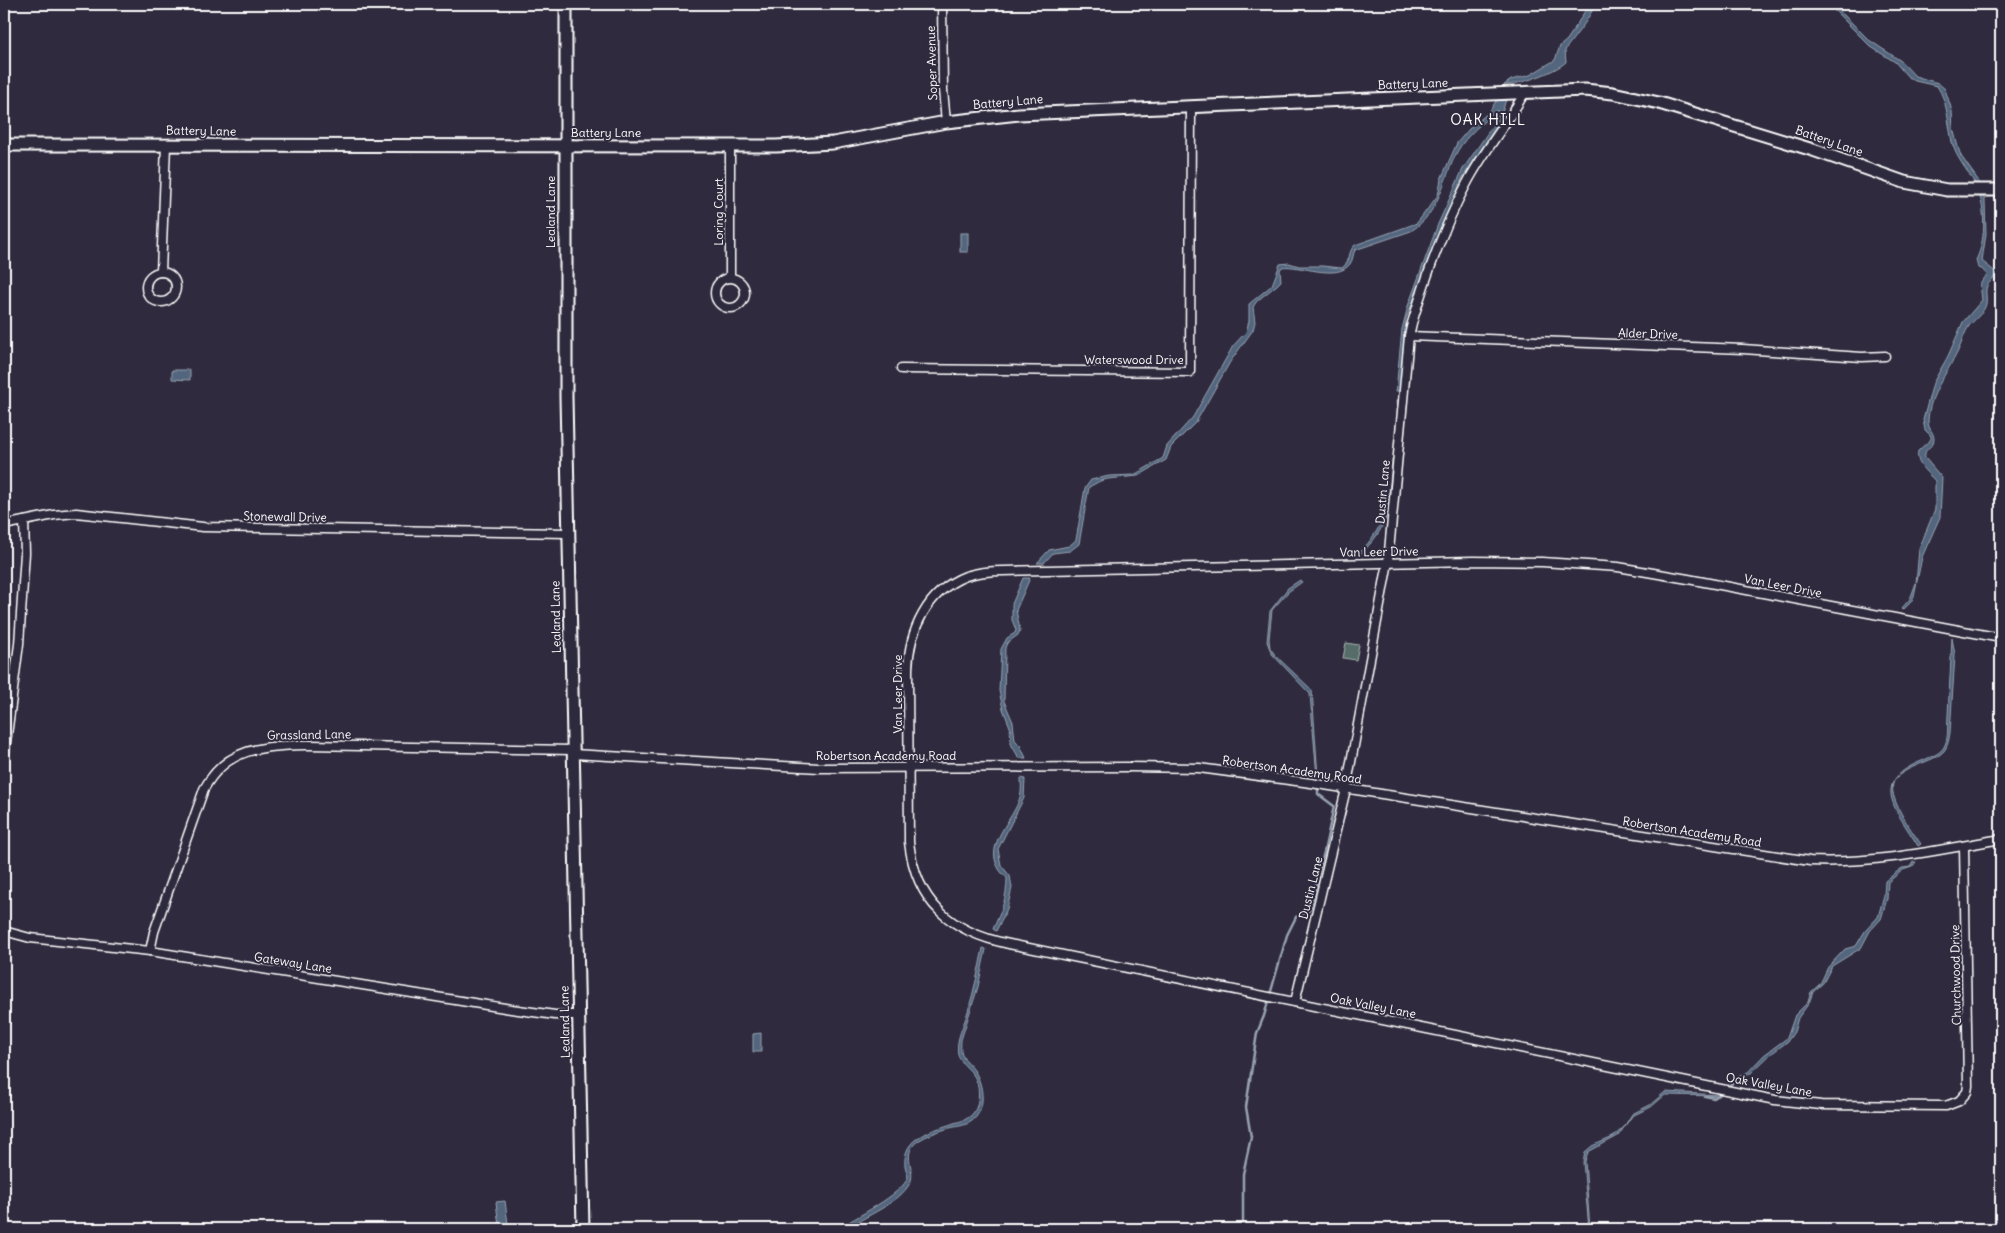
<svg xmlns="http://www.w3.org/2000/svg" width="2005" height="1233" font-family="Delius,sans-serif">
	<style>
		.green { fill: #566c68; stroke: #aab6b4 }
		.water { fill: #53667e; stroke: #98a3b2 }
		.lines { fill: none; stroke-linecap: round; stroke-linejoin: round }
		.stream { stroke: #98a3b2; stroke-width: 2.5 }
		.street-casing { stroke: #fff; stroke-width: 11 }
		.secondary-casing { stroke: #fff; stroke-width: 15 }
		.street { stroke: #2f2a3d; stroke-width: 8 }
		.secondary { stroke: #2f2a3d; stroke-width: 11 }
		.labels { text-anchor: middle; stroke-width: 4; stroke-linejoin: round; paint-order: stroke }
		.street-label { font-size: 12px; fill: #fff; stroke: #2f2a3d }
		.quarter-label { font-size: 15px; letter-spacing: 1px; fill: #fff; stroke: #2f2a3d }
	</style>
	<rect width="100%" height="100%" fill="#2f2a3d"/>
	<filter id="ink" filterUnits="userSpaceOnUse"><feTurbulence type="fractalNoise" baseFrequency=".02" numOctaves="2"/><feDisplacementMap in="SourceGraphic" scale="10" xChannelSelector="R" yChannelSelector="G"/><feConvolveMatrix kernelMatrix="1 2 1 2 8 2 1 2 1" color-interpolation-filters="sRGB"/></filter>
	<g filter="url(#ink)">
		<polygon class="green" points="1346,643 1359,645 1356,660 1343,658"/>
		<g class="water">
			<path d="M1589,4H1596L1585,23L1567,47L1565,51L1566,62C1555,72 1519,85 1504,85L1511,80L1530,75L1555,60L1560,46L1567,40L1573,31Z"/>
			<path d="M1828,4H1833L1869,40L1901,61L1915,76L1938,83L1945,89L1952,111L1953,128L1958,147L1961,156L1978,180L1985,201L1986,234L1982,261C1991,269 2001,273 2001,287L1994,277C1992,281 1988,283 1987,286C1984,293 1989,301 1984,309C1981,315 1974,320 1969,326C1964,333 1962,343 1958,351C1947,374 1929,394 1928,421C1928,429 1934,432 1934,439C1934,448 1923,447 1925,458L1942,478L1940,517L1922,557L1914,596L1911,602L1903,610L1901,609L1910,599L1916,583L1919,549L1935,509V481C1927,472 1915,464 1918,451L1931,439V436L1925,430L1923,420L1933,383L1948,356L1963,322L1982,300L1980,284L1987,275L1982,269L1978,268L1976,260C1987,238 1986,204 1974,182C1966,168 1956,158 1952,142C1948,124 1948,102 1937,86L1915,81L1908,77L1895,62L1871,47Z"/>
			<path d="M1506,99L1500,120L1462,179L1406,319L1400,391H1396L1402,329L1408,306L1438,224L1463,169L1495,122L1498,114L1497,110C1483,123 1467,134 1457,152C1443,179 1440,213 1411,231L1355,250C1353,254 1353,260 1350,264C1337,282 1299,264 1282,267L1280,270L1281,281L1277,285L1257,301L1253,307L1255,322L1253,330L1230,362L1196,422L1171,447L1166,460L1138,476L1108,479L1100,481L1089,487L1079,544L1070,551L1053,553L1044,563H1037L1049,550L1069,546L1076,540L1085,488L1091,480L1109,476L1134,475L1163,458L1167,446L1193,417L1233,346L1246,332L1249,321V304L1272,285L1280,264L1289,263L1299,266H1322L1342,268C1352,260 1347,252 1355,245L1417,223L1438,195L1441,179L1457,143L1469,129L1489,112L1496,101Z"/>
			<rect x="960" y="233" width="8" height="19"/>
			<polygon points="172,370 190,370 190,380 172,379"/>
			<path d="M1392,460H1394C1393,483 1392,512 1379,532C1374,541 1366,548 1359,556L1357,555C1389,524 1388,502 1392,460Z"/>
			<polygon points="1023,578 1030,578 1016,610 1020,630 1018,635 1007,643 1005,648 1004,701 1013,722 1015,740 1020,745 1026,758 1019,758 1011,744 1010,727 1003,709 999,691 1001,649 1007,638 1015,633 1016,630 1012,620 1012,604"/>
			<polygon points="1300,580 1302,582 1288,592 1272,610 1269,639 1270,648 1276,656 1312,690 1318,777 1317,777 1310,694 1272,654 1267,642 1270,611 1288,588"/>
			<path d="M1952,638L1955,655L1950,733C1949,739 1948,746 1944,751C1939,757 1927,761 1920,764C1911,768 1900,772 1894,781C1886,796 1912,831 1921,844L1918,846C1895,808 1868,782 1924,760C1932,756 1941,754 1945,745C1949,735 1947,725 1948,715C1949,689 1951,664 1952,638Z"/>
			<path d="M1021,778L1025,779L1024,798L998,849L1001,865L1010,876L1012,888L1007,909L996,931L993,929C1001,912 1007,898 1007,878C1004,875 1001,873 999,869C983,844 1014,820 1020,797C1022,791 1021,784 1021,778Z"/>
			<polygon points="1913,862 1916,862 1912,867 1903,870 1888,882 1887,899 1881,919 1870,931 1861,948 1832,966 1823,983 1813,992 1809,1003 1798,1018 1794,1032 1787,1042 1771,1054 1751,1073 1735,1081 1731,1080 1748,1072 1764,1055 1787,1038 1795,1015 1808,1002 1811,992 1820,984 1828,967 1845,949 1856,946 1865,931 1878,917 1884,895 1885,881 1902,868 1910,867"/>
			<path d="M983,948L986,949L978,987L961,1040C961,1045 960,1050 962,1055C965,1061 970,1065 974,1070C981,1080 985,1098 980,1110C973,1127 960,1125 946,1129C936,1132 926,1136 918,1141C900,1154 917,1170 910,1183C900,1203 864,1217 845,1229H837C854,1218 903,1194 908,1177C907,1173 906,1170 905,1166C902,1136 932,1131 954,1123C962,1121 969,1119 974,1112C980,1103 980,1085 974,1076C970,1069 960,1063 958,1055C955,1039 964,1026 968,1011C974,990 979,969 983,948Z"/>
			<polygon points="761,1033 761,1052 753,1052 753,1034"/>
			<polygon points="1665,1092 1719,1095 1720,1096 1665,1095 1651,1107 1632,1116 1618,1136 1588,1152 1585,1161 1590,1229 1589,1229 1583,1162 1585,1152 1592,1146 1613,1137 1624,1127 1632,1114 1650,1105"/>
			<polygon points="505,1201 508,1224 499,1226 496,1202"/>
		</g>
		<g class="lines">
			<g class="stream">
				<polyline points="1397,404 1397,401"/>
				<polyline points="1727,1088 1735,1080"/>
				<polyline points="1705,1096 1714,1098 1723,1092"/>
				<polyline points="1243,1229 1243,1174 1251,1137 1246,1107 1257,1033 1264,1016 1287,935 1296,917 1306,913 1310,909 1324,852 1334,806 1318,794 1318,789"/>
			</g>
			<defs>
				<g id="street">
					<polyline points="942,4 943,90 946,122"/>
					<polyline points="730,147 730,277"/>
					<polyline points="161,272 166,145"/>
					<circle cx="161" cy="287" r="15"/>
					<circle cx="730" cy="293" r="15"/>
					<polyline points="1409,336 1743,349 1862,357 1885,356"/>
					<polyline points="901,369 1190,372 1191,106"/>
					<polyline points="4,525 54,515 76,513 203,527 568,533"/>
					<path d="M573,754L819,768L1128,767L1199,768L1311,783L1810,861C1875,864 1938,850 2001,839"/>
					<polyline points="4,758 19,644 25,553 24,521"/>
					<path d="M1964,846L1968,1086L1967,1092L1959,1101L1946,1106L1821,1105L1775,1100L1009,944C951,932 916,903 909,842L908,669C909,631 927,591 966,576C978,572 992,571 1004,571L1473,561L1542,562L1618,567L1688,579L2001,638"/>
					<polyline points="4,931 30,938 150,951 511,1009 555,1015 579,1015"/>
					<path d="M150,951L154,932L204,789C227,746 266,746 309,745L572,750"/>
					<path d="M1295,1002L1346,789L1388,562L1409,336L1412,323C1426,277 1443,228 1466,185C1483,152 1507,124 1525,92"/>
				</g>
				<g id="secondary">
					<polyline points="566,4 566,397 583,1229"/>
					<polyline points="4,145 776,146 833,143 946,122 1019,114 1585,90 1613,93 1659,103 1813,150 1904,182 1947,190 2001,190"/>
				</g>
			</defs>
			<use href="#street" class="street-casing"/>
			<use href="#secondary" class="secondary-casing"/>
			<use href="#street" class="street"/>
			<use href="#secondary" class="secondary"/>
		</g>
	</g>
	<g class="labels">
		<g class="street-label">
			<text transform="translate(932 63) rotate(-92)" y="4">Soper Avenue</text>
			<text transform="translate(1413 84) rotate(-2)" y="4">Battery Lane</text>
			<text transform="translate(1008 102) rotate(-5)" y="4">Battery Lane</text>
			<text transform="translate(201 131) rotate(1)" y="4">Battery Lane</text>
			<text x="606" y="137">Battery Lane</text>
			<text transform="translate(1829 141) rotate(19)" y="4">Battery Lane</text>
			<text transform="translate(551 212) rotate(-90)" y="4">Lealand Lane</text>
			<text transform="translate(719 212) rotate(-90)" y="4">Loring Court</text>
			<text transform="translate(1648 334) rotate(2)" y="4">Alder Drive</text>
			<text x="1134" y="364">Waterswood Drive</text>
			<text transform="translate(1383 492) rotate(-85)" y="4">Dustin Lane</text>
			<text transform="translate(285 517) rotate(1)" y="4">Stonewall Drive</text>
			<text transform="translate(1379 552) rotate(-1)" y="4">Van Leer Drive</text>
			<text transform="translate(1783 586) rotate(11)" y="4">Van Leer Drive</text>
			<text transform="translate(556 617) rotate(-91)" y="4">Lealand Lane</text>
			<text transform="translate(898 694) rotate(-90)" y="4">Van Leer Drive</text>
			<text transform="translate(309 735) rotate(-1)" y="4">Grassland Lane</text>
			<text x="886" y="760">Robertson Academy Road</text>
			<text transform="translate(1292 770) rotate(8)" y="4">Robertson Academy Road</text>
			<text transform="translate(1692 832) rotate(9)" y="4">Robertson Academy Road</text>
			<text transform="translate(1311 888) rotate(-76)" y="4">Dustin Lane</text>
			<text transform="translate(293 963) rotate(9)" y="4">Gateway Lane</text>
			<text transform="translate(1956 975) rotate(-91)" y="4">Churchwood Drive</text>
			<text transform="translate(1373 1006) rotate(11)" y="4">Oak Valley Lane</text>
			<text transform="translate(565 1022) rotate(-91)" y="4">Lealand Lane</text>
			<text transform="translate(1769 1085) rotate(10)" y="4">Oak Valley Lane</text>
		</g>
		<g class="quarter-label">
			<text x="1488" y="125">OAK HILL</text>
		</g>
	</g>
	<rect width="2005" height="1233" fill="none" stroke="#2f2a3d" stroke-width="20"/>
	<rect x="10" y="10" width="1985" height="1213" fill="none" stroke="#fff" stroke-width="2" filter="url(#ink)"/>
</svg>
